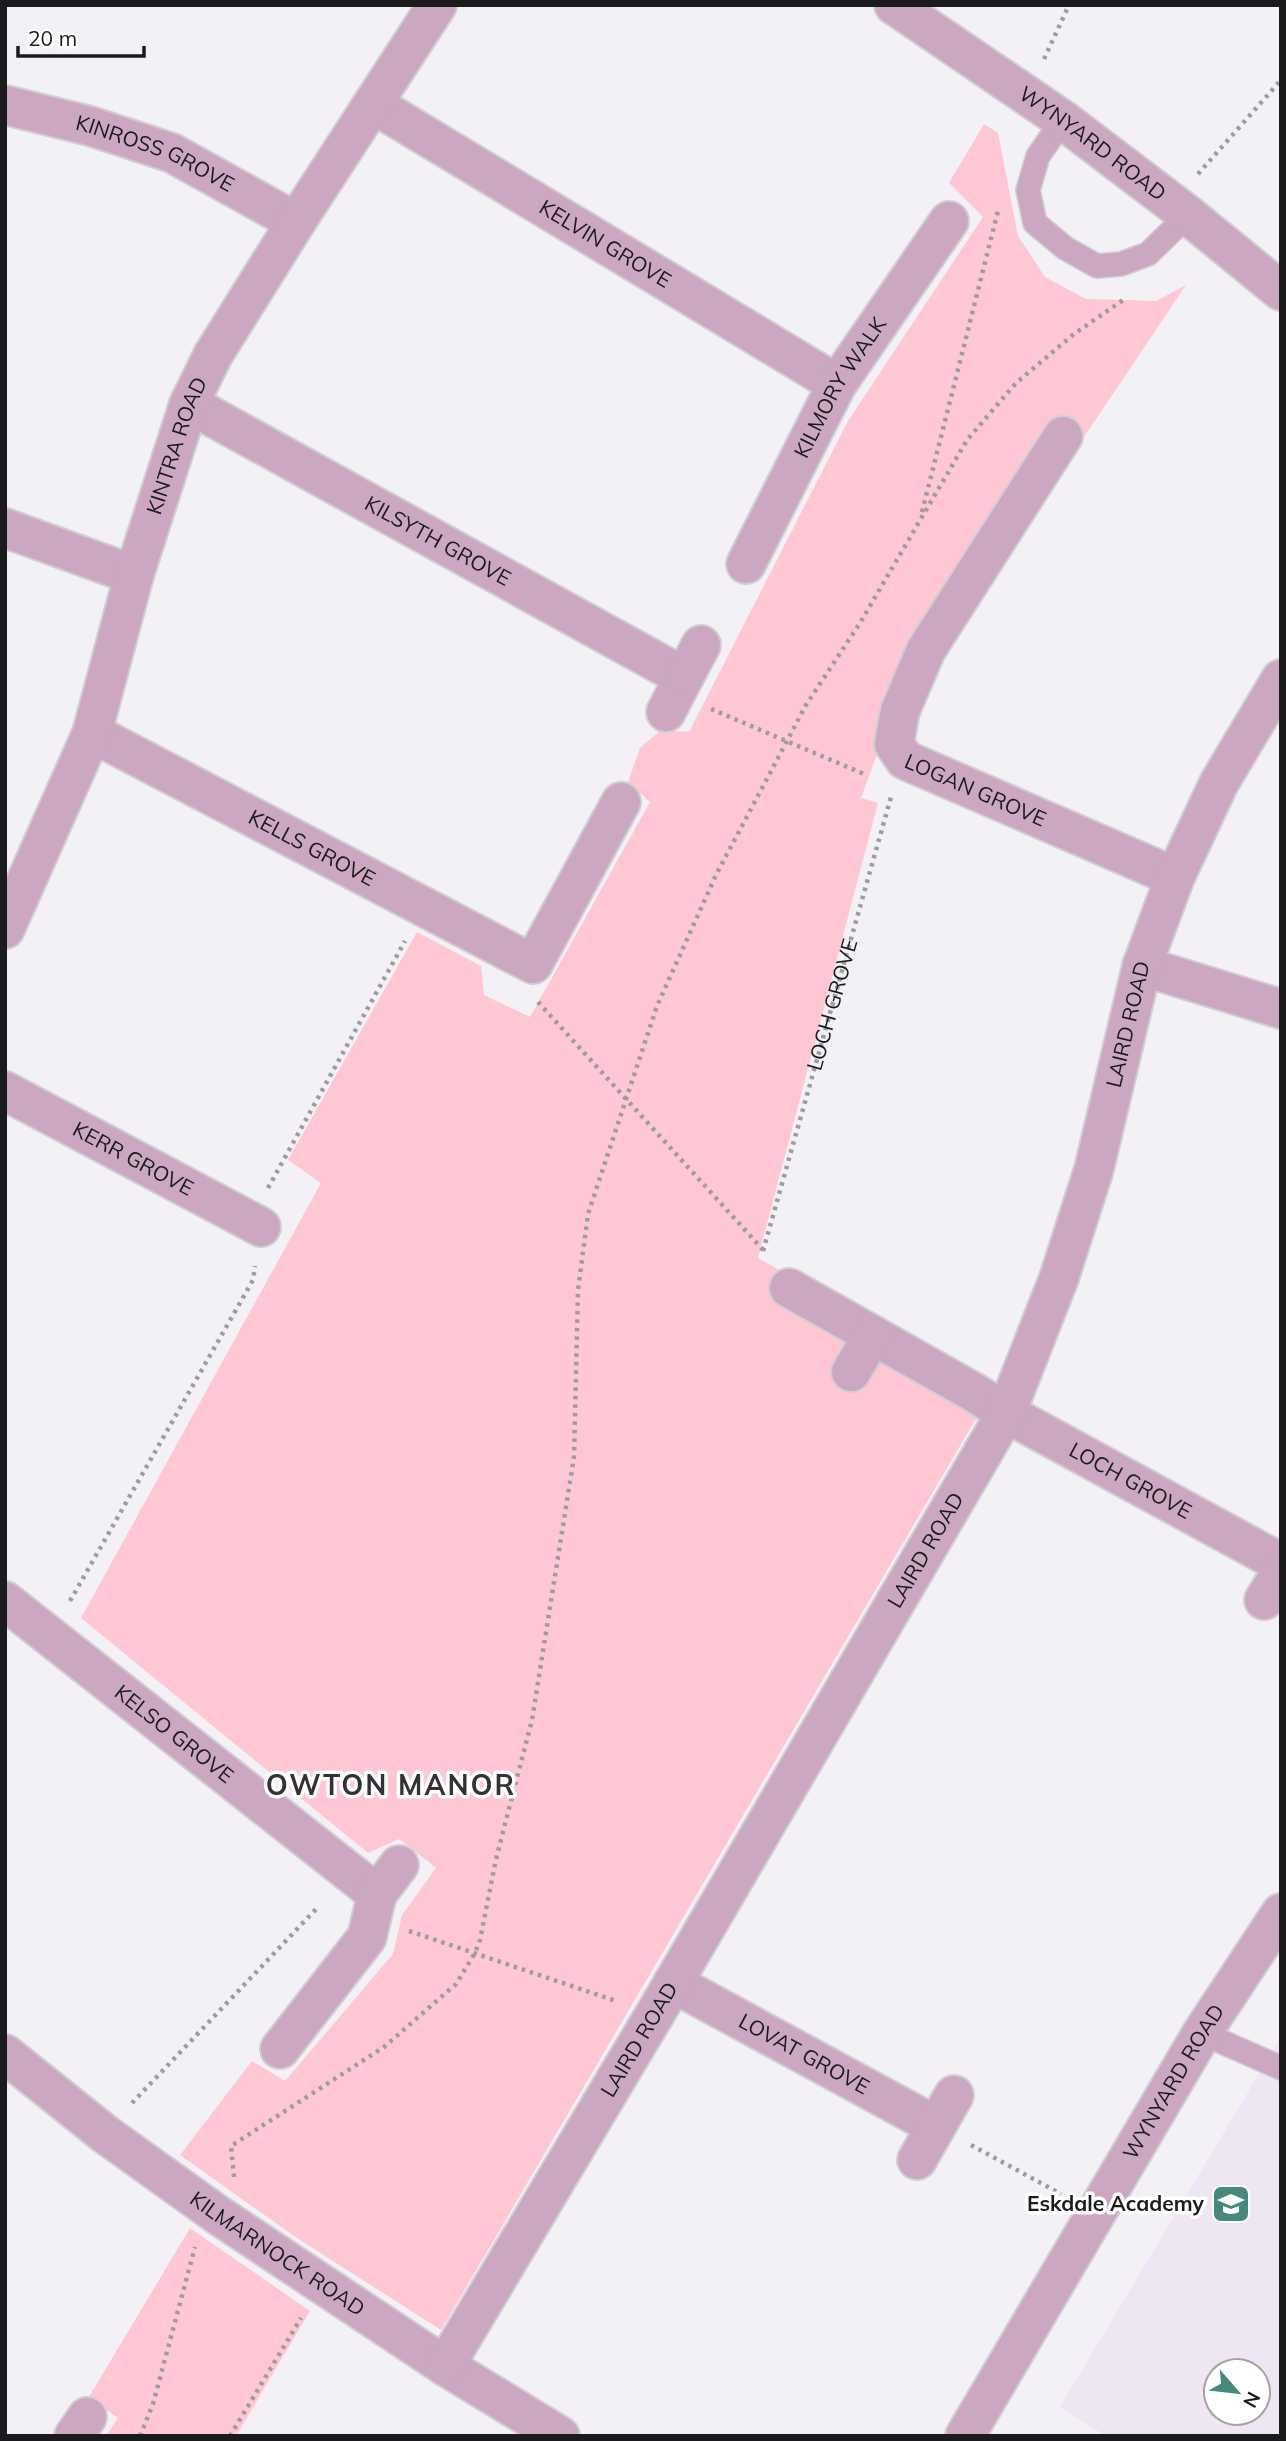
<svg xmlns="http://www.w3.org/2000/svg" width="1286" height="2441" font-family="Mulish,sans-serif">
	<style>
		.built { fill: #eee6f3; fill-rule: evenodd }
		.green { fill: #ffc7d4 }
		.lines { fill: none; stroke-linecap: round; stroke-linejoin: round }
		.lane-casing { stroke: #d0ced3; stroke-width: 26 }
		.street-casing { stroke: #d0ced3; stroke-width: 42 }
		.path { stroke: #9e9ca0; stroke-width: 4.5; stroke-dasharray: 3.5 5; stroke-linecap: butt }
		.lane { stroke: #cca7c1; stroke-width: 23 }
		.street { stroke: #cca7c1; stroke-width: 38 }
		.labels { text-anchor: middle; stroke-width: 7; stroke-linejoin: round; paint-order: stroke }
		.street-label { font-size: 21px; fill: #1b1a1c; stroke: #fff }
		.poi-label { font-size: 21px; font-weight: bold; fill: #1b1a1c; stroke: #fff; text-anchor: end }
		.district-label { font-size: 28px; font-weight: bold; letter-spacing: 2px; fill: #343136; stroke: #fff }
	</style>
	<rect width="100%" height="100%" fill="#f3f0f6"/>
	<path class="built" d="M1281,2037V2436H1106L1060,2407ZM1216,2371H1258V2413H1216Z"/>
	<g class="green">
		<polygon points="984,124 998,133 1018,236 1045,277 1086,299 1156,301 1186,285 1082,440 1057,419 929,611 861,798 878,803 758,1258 781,1271 771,1299 977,1417 441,2330 297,2238 180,2155 252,2061 285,2081 393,1954 402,1915 436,1868 399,1839 368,1853 81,1618 321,1183 288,1160 417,932 481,966 484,995 530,1017 650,802 628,782 640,748 661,730 689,732 848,421 983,217 949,183"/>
		<polygon points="190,2228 310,2311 236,2436 106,2436 118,2418 89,2397"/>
	</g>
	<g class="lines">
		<defs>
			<g id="lane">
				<polyline points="1063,120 1038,156 1028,190 1035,223 1065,248 1097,266 1121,264 1148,254 1188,215"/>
				<polyline points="1202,2033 1281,2068"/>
			</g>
			<g id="street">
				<path id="s2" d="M894,5L1063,120L1188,215L1281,291"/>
				<path id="s3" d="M373,104L837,384"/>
				<path id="s4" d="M5,105L90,126L172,153L296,222"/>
				<path id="s5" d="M189,404L684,677L666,712"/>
				<path id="s6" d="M1063,436L926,650L900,711L894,744L905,760L1175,877"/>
				<polyline points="5,528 134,575"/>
				<path id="s7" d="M746,564L837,384L949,221"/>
				<polyline points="684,677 701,645"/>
				<path id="s8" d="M92,733L533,964L621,802"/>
				<path id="s9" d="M5,929L92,733L134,575L189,404L213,355L296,222L437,5"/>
				<polyline points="1142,966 1281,1009"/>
				<path id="s10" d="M5,1091L261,1227"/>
				<path id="s11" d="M789,1288L975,1393L1006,1413L1281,1563"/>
				<polyline points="851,1372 873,1335"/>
				<polyline points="1264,1600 1281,1572"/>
				<path id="s12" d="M5,1601L377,1894"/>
				<path id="s13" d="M673,1983L936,2126"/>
				<polyline points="280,2049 367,1937 377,1894 399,1865"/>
				<path id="s14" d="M5,2054L105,2134L218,2215L445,2366L560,2436"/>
				<polyline points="917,2160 954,2095"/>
				<path id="s15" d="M445,2366L655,2014L1006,1413L1059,1278L1094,1169L1142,966L1175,877L1219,783L1281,679"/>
				<polyline points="74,2436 87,2417"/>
				<path id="s16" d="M965,2436L1202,2033L1281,1913"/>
			</g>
		</defs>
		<use href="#lane" class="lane-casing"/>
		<use href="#street" class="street-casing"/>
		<g class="path">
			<polyline points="1044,59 1069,5"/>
			<polyline points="1198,174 1281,80"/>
			<polyline points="922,512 998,211"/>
			<polyline points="711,709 864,774"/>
			<polyline points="538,1002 765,1252"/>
			<polyline points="268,1188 405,941"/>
			<path id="s1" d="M763,1251L891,797"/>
			<polyline points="70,1601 253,1280 255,1266"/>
			<polyline points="409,1931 616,2001"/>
			<polyline points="132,2103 318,1907"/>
			<polyline points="971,2145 1061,2194"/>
			<polyline points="234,2177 231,2146 384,2047 456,1984 475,1953 480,1940 496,1859 532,1720 574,1457 578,1290 588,1214 657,1006 716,875 806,705 860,623 967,440 1016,383 1074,334 1126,298"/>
			<polyline points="140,2436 153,2404 195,2247"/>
			<polyline points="230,2436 301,2318"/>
		</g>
		<use href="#lane" class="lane"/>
		<use href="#street" class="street"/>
	</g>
	<defs>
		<symbol id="school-square" viewBox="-11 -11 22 22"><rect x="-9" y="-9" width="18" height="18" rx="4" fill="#468a7e" stroke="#fff"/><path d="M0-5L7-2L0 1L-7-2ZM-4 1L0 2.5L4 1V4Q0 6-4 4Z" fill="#fff"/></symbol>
	</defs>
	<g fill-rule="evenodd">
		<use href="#school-square" x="1209" y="2182" width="44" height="44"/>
	</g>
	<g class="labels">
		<g class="street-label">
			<text dy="7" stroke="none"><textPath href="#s2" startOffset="242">WYNYARD ROAD</textPath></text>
			<text dy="7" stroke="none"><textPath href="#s4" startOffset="158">KINROSS GROVE</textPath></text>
			<text dy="7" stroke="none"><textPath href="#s3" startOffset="271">KELVIN GROVE</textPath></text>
			<text dy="7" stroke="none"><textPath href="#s7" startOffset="200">KILMORY WALK</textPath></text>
			<text dy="7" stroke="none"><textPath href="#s9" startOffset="514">KINTRA ROAD</textPath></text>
			<text dy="7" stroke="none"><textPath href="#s5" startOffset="284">KILSYTH GROVE</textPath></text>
			<text dy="7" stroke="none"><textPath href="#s6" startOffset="450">LOGAN GROVE</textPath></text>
			<text dy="7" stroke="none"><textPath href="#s8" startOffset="248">KELLS GROVE</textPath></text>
			<text dy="7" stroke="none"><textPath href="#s1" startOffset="256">LOCH GROVE</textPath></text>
			<text dy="7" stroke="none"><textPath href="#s15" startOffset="1514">LAIRD ROAD</textPath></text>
			<text dy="7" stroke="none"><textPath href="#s10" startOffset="145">KERR GROVE</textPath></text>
			<text dy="7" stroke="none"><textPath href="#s11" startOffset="392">LOCH GROVE</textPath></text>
			<text dy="7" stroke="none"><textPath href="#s15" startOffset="947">LAIRD ROAD</textPath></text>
			<text dy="7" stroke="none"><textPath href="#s12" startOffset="215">KELSO GROVE</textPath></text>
			<text dy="7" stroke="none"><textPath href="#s15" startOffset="380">LAIRD ROAD</textPath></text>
			<text dy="7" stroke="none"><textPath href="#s13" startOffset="149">LOVAT GROVE</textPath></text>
			<text dy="7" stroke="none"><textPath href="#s16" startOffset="411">WYNYARD ROAD</textPath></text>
			<text dy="7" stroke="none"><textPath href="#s14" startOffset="338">KILMARNOCK ROAD</textPath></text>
		</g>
		<g class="poi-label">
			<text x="1204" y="2211">Eskdale Academy</text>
		</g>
		<g class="district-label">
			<text x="391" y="1795">OWTON MANOR</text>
		</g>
	</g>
	<rect width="1286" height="2441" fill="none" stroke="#1b1a1c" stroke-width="14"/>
	<g transform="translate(1237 2392) rotate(118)"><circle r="33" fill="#ffffff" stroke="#a4a3a4" stroke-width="2"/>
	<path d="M0-5L12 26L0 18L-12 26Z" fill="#468a7e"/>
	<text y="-10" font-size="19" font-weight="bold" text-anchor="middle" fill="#1b1a1c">N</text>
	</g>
	<path d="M18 46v10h126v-10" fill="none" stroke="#1b1a1c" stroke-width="3.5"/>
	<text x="28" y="46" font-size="21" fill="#1b1a1c" stroke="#ffffff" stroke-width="5" paint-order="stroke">20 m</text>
</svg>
